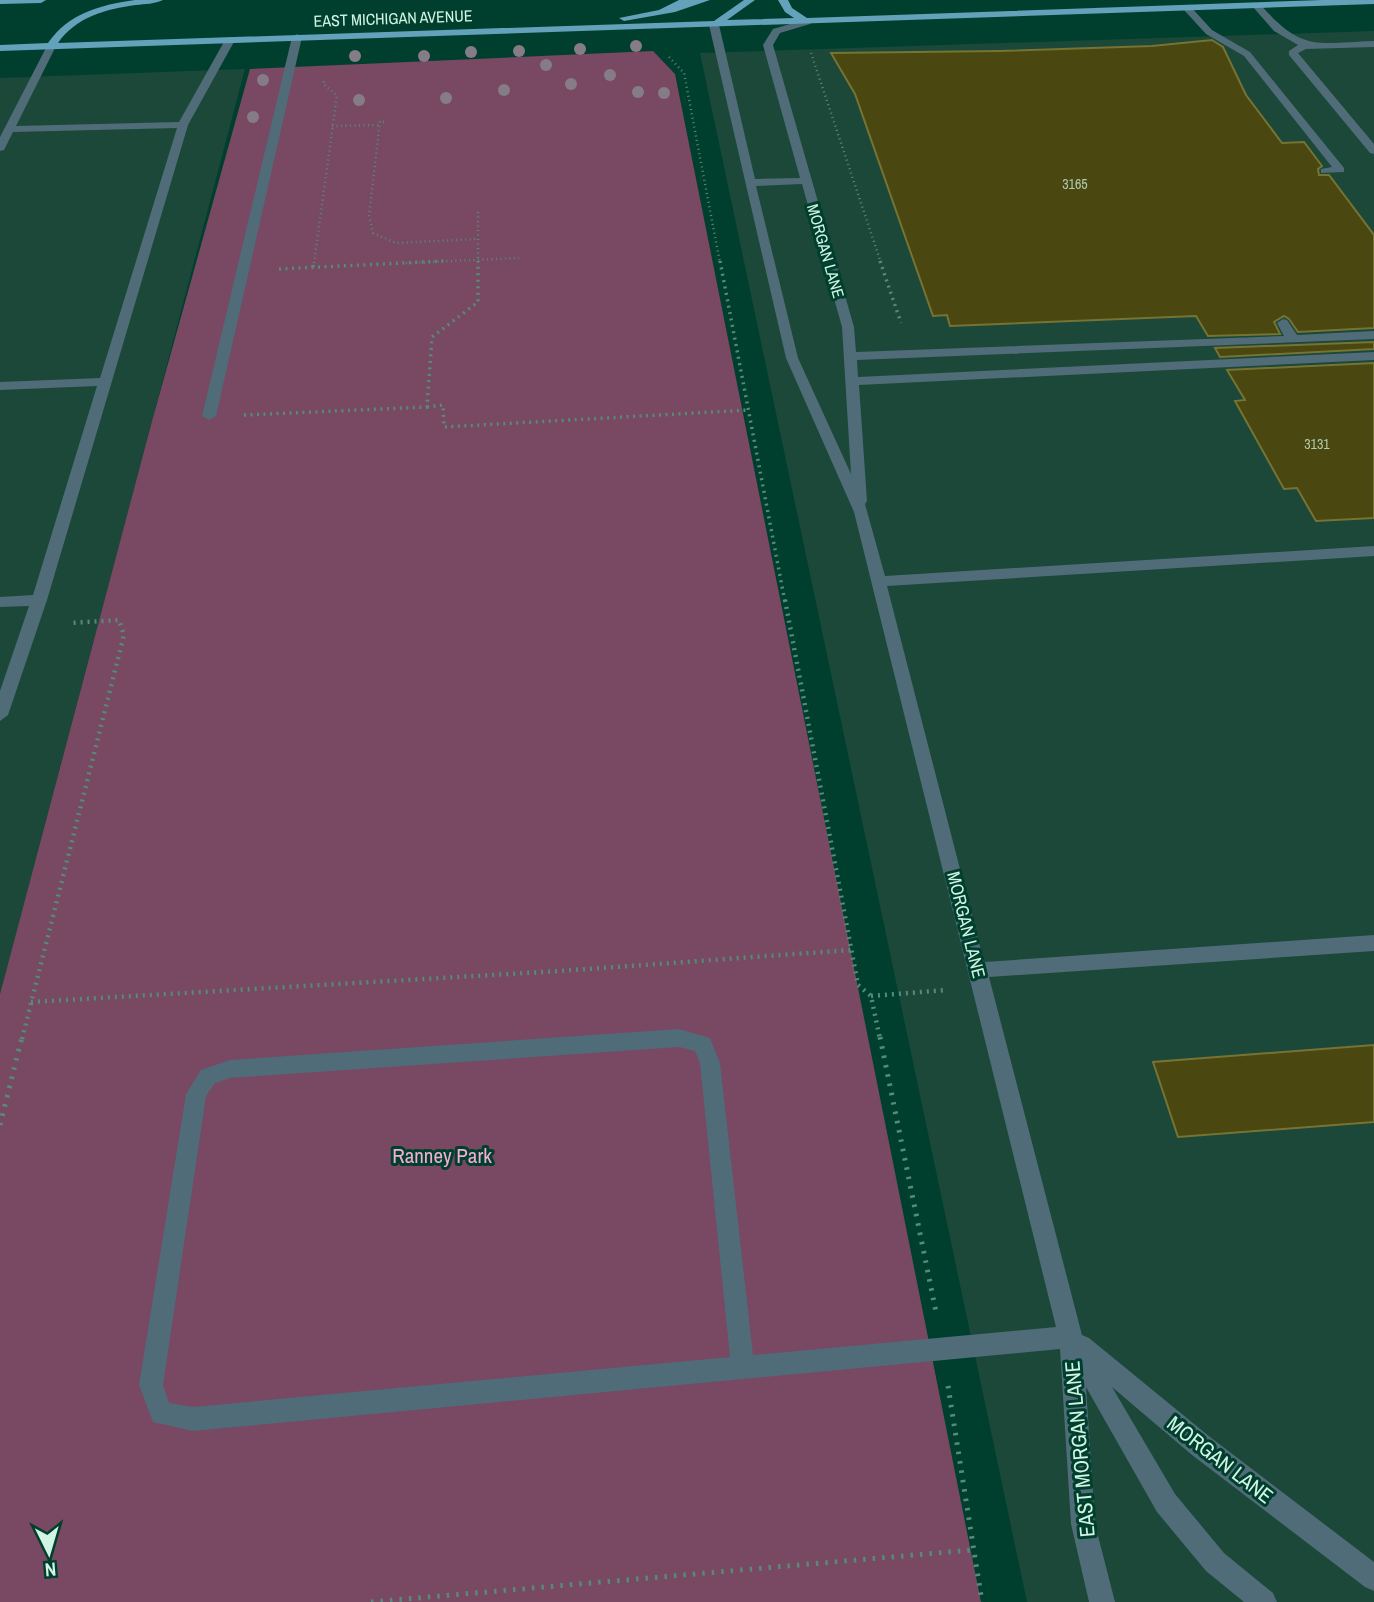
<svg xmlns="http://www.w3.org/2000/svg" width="1374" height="1602" font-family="'Archivo Narrow',sans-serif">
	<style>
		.built { fill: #1b4838 }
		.green { fill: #794863 }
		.building { fill: #4a4710; stroke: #767333; stroke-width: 2 }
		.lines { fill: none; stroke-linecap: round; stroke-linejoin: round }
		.path-far3 { stroke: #568a79; stroke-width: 2.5; stroke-dasharray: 1 3.5; stroke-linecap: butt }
		.path-far2 { stroke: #568a79; stroke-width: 3.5; stroke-dasharray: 2 4.5; stroke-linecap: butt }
		.path-far1 { stroke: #568a79; stroke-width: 4.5; stroke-dasharray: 2 5; stroke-linecap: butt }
		.path { stroke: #568a79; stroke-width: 5; stroke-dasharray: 2.5 7; stroke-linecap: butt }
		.minor { fill: #4f6c78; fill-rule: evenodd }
		.major { fill: #64a1bb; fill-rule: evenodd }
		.tree { fill: #867c88 }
		.labels { text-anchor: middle; stroke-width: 6; stroke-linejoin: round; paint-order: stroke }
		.number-label { font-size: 14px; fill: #afcab0 }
		.far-street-label { font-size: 16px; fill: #d1f5e5; stroke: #003f2d }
		.street-label { font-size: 18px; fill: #d1f5e5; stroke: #003f2d }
		.near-park-label { font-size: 21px; fill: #f3aed2; stroke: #003f2d }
		.near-street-label { font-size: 21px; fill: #d1f5e5; stroke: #003f2d }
	</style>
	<rect width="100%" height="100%" fill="#003f2d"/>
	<g class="built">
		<polygon points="1374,31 1374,1602 1027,1602 700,53"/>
		<polygon points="245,69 152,421 0,994 0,78"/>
	</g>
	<polygon class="green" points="653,51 675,74 981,1602 0,1602 0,994 152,421 250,69"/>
	<g class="building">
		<polygon points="1212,40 1223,47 1246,95 1282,143 1304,142 1322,166 1318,169 1319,175 1329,175 1374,235 1374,328 1298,332 1289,319 1284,316 1274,322 1280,334 1208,336 1196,316 950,326 947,315 933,316 855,94 831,53 999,51 1152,46"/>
		<polygon points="1374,342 1374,349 1220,357 1215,348"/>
		<polygon points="1374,363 1374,518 1316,521 1297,488 1284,489 1235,401 1245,400 1227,370"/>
		<polygon points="1374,1045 1374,1122 1178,1137 1153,1062"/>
	</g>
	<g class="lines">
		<g class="path-far3">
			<polyline points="811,53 881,263"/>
			<polyline points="669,57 684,73 720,263"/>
			<polyline points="384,122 380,121 369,216 373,233 396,243 478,239"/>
			<polyline points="332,126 379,125"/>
			<polyline points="478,212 478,263"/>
			<polyline points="314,263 337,95 323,84 325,79"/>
			<polyline points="406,263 519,258"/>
		</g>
		<g class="path-far2">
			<polyline points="720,261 785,602"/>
			<polyline points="880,261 901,323"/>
			<polyline points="313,267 314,261"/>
			<polyline points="279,269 444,261"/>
			<polyline points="427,407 443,405 444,427 749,410"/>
			<polyline points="244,415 427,407 432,337 478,302 478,261"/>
		</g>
		<g class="path-far1">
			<polyline points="785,600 858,985 871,996 880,1039"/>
			<polyline points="871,996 946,990"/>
			<polyline points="31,1002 560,971 851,950"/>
			<polyline points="22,1039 124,635 119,620 70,623"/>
		</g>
		<g class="path">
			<polyline points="880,1037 936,1312"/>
			<polyline points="0,1125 22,1037"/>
			<polyline points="948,1386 982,1602"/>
			<polyline points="371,1602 972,1550"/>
		</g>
		<g class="minor">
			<path d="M1253,3H1259C1302,52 1314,43 1374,41V47L1306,49L1298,53L1374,144V154L1370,153L1289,55V51L1298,45L1274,31L1253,7Z"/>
			<polygon points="1184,6 1190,6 1212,30 1250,52 1344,168 1344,172 1321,173 1321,169 1332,167 1244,56 1206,34 1184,10"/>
			<path d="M807,19L812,22L810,24L780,33L773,45L854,327L856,352L1284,336L1277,323L1283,319L1287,320L1297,335L1374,331V339L857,360L858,377L1374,352V360L859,385L867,501L865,504L885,576L1374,546V556L887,586L984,962L1374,935V951L989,977L1082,1335L1089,1338L1210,1437L1374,1562V1591L1365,1587L1192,1455L1112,1387L1175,1494L1224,1553L1273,1593L1277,1602H1244L1206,1571L1157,1512L1086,1387L1095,1524L1115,1602H1089L1071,1524L1060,1349L193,1431L153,1422L139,1385L186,1094L201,1070L230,1060L679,1029L710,1038L720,1063L753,1355L1056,1327L854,512L786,358L709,25L714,22L719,25L755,179L800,178L763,45L773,29ZM802,184L842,327L851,474L798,358L756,186ZM679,1047L695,1051L700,1063L730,1357L193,1407L169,1403L163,1385L206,1096L215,1083L230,1078Z"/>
			<polygon points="297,34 302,37 216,416 209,420 202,416 292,37"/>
			<polygon points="230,37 235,40 188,125 47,600 8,715 0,721 0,691 29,606 0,607 0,597 33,595 97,386 0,390 0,382 100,378 177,128 13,132 4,150 0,151 0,137 48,44 56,46 16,126 179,122 225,40"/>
		</g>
		<g class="major">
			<polygon points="0,0 46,0 41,3 0,4"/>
			<path d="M135,0H163C155,4 145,4 136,5C106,9 76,17 58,43L714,21L744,0H755L727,20L794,18L785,12L778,0H788L792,8L807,18L1322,0H1374V4L0,51V45L48,43C69,13 100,5 135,0Z"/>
			<polygon points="679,0 710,0 675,12 624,21 619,18 659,10"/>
		</g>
	</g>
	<g class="tree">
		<circle cx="636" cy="46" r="6"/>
		<circle cx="580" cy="49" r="6"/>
		<circle cx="519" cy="51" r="6"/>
		<circle cx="471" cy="52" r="6"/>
		<circle cx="355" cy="56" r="6"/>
		<circle cx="424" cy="56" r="6"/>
		<circle cx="546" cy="65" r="6"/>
		<circle cx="610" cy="75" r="6"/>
		<circle cx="263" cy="80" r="6"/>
		<circle cx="571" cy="84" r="6"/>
		<circle cx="504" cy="90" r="6"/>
		<circle cx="638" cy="92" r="6"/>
		<circle cx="664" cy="93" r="6"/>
		<circle cx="446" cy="98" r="6"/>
		<circle cx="359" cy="100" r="6"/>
		<circle cx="253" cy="117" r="6"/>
	</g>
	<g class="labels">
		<g class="number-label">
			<text x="1075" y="189">3165</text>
			<text x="1317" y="449">3131</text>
		</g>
		<g class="far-street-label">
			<text transform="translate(393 18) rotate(-2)" y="6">EAST MICHIGAN AVENUE</text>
			<text transform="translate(826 251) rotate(74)" y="6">MORGAN LANE</text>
		</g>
		<g class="street-label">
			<text transform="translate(966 925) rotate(76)" y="6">MORGAN LANE</text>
		</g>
		<g class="near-park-label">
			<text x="442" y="1163">Ranney Park</text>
		</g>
		<g class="near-street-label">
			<text transform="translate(1080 1449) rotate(-95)" y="7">EAST MORGAN LANE</text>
			<text transform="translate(1220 1460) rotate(38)" y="7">MORGAN LANE</text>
		</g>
	</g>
	<g transform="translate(49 1553) rotate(175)" stroke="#003f2d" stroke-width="5" paint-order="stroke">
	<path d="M0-5L12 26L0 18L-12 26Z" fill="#d1f5e5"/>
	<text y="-10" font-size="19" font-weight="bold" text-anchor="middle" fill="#d1f5e5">N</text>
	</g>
</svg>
